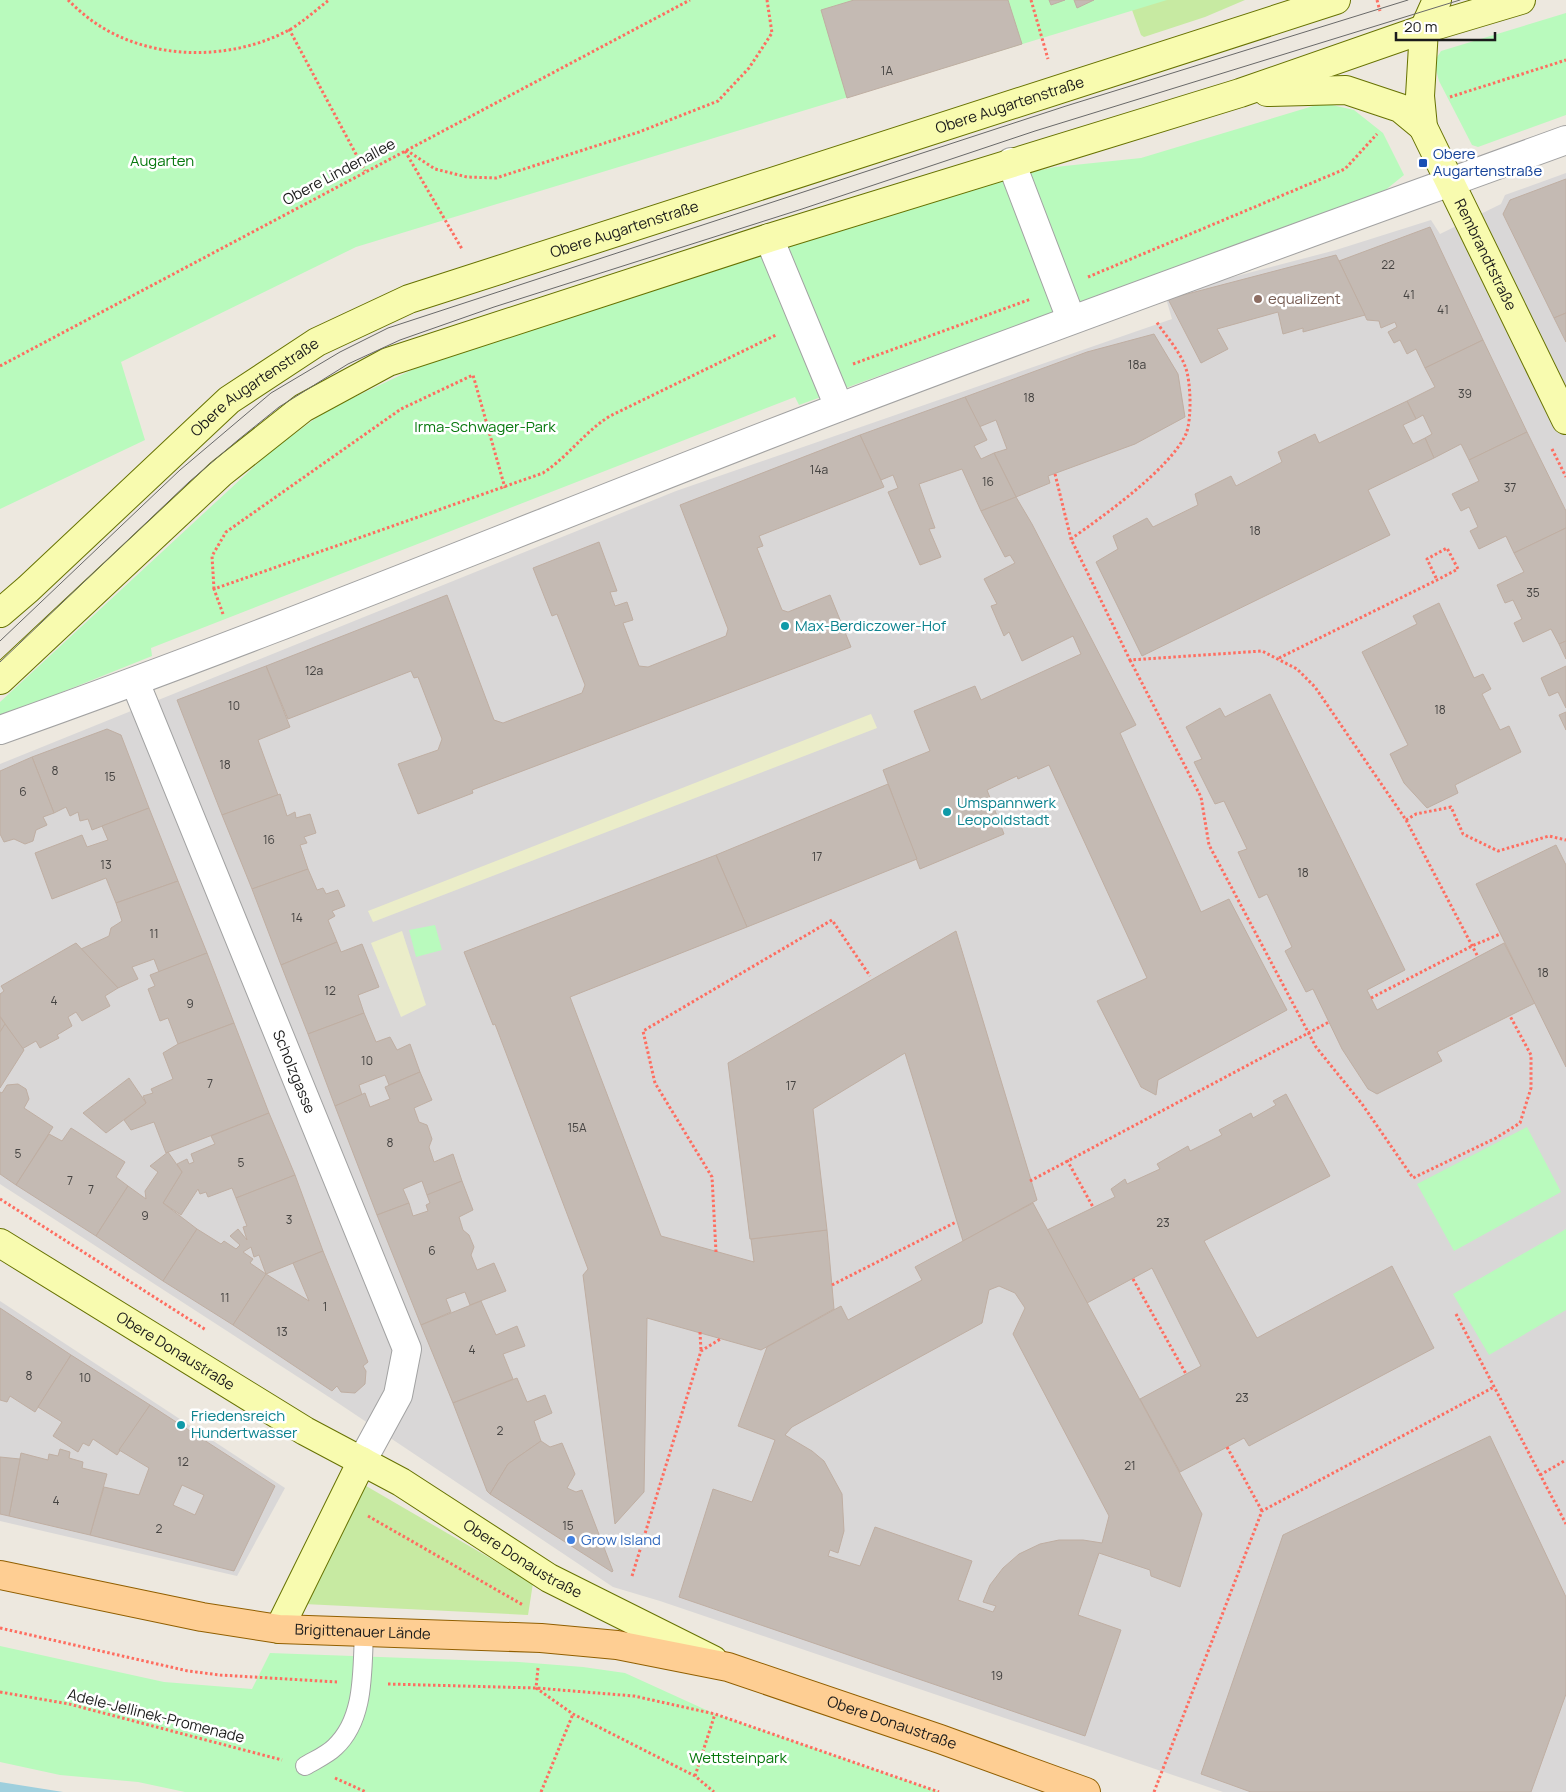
<svg xmlns="http://www.w3.org/2000/svg" width="1566" height="1792" font-family="Manrope,sans-serif">
	<style>
		.residential { fill: #d9d7d7 }
		.farmland { fill: #ebedc9 }
		.grass { fill: #c7eaa2 }
		.park { fill: #b9fabd }
		.water { fill: #9ecfdd }
		.building { fill: #c4bab3; stroke: #bfaea2; fill-rule: evenodd }
		.lines { fill: none; stroke-linecap: round; stroke-linejoin: round }
		.lane-casing { stroke: #a2a2a2; stroke-width: 20 }
		.street-casing { stroke: #a2a2a2; stroke-width: 30 }
		.secondary-casing { stroke: #677202; stroke-width: 30 }
		.primary-casing { stroke: #915f00; stroke-width: 30 }
		.path { stroke: #fe6d60; stroke-width: 3; stroke-dasharray: 2.5 2.5; stroke-linecap: butt }
		.lane { stroke: #fff; stroke-width: 18 }
		.street { stroke: #fff; stroke-width: 28 }
		.secondary { stroke: #f8fbaf; stroke-width: 28 }
		.primary { stroke: #fece93; stroke-width: 28 }
		.tram { stroke: #696969; stroke-width: 1 }
		.transit-dot { fill: #1a4fb4; stroke: #fff; stroke-width: 2 }
		.education-dot { fill: #8d6e63; stroke: #fff; stroke-width: 2 }
		.culture-dot { fill: #0f9aa8; stroke: #fff; stroke-width: 2 }
		.shop-dot { fill: #3f7fe0; stroke: #fff; stroke-width: 2 }
		.labels { text-anchor: middle; stroke-width: 5; stroke-linejoin: round; paint-order: stroke }
		.number-label { font-size: 12px; fill: #454341 }
		.street-label { font-size: 15px; fill: #1b1b1b; stroke: #fff }
		.transit-label { font-size: 15px; fill: #164399; stroke: #fff; text-anchor: start }
		.park-label { font-size: 15px; fill: #08790f; stroke: #fff }
		.education-label { font-size: 15px; fill: #785e54; stroke: #fff; text-anchor: start }
		.culture-label { font-size: 15px; fill: #0d838f; stroke: #fff; text-anchor: start }
		.shop-label { font-size: 15px; fill: #366cbe; stroke: #fff; text-anchor: start }
	</style>
	<rect width="100%" height="100%" fill="#ede8df"/>
	<g class="residential">
		<polygon points="1566,173 1566,1792 1223,1792 660,1601 613,1587 332,1399 0,1184 0,764 676,491 1172,319 1165,295 1336,250 1431,220 1440,234 1501,204 1505,195"/>
		<polygon points="0,1301 285,1488 237,1576 0,1521"/>
	</g>
	<g class="farmland">
		<polygon points="871,714 877,728 373,922 368,911"/>
		<polygon points="402,931 426,1005 401,1017 371,943"/>
	</g>
	<g class="grass">
		<polygon points="1164,0 1245,0 1205,17 1144,37 1141,35 1132,10"/>
		<polygon points="361,1483 533,1583 528,1615 304,1604"/>
	</g>
	<g class="park">
		<polygon points="0,0 1167,0 356,247 121,362 145,440 0,509"/>
		<polygon points="1566,13 1566,115 1478,147 1472,145 1439,81 1434,62 1441,51"/>
		<polygon points="1323,103 1354,110 1383,133 1404,175 1383,192 799,405 795,397 151,648 152,656 0,717 0,702 271,451 327,410 454,350 972,185 1055,167 1141,158"/>
		<polygon points="435,925 442,950 416,957 409,930"/>
		<polygon points="1527,1127 1561,1192 1454,1251 1417,1184"/>
		<polygon points="1566,1229 1566,1310 1489,1355 1453,1294"/>
		<polygon points="0,1646 164,1682 252,1689 270,1653 519,1662 583,1667 625,1673 715,1714 939,1792 185,1792 138,1782 60,1775 0,1762"/>
	</g>
	<polygon class="water" points="0,1782 63,1792 0,1792"/>
	<g class="building">
		<polygon points="854,0 1008,0 1022,44 847,98 821,10"/>
		<polygon points="1049,0 1065,0 1051,5"/>
		<polygon points="1074,0 1094,0 1077,8"/>
		<polygon points="1566,179 1566,313 1554,318 1503,214 1510,200"/>
		<polygon points="1430,227 1483,340 1425,368 1416,349 1407,354 1400,340 1394,343 1388,332 1397,327 1395,322 1381,328 1379,321 1367,320 1339,261"/>
		<polygon points="1336,255 1365,315 1303,332 1303,328 1283,334 1278,312 1217,329 1228,349 1201,363 1168,299"/>
		<polygon points="1566,313 1566,342 1554,318"/>
		<polygon points="1154,334 1178,374 1185,417 1135,444 1048,476 1050,483 1016,497 994,453 1007,449 996,420 979,427 965,397 1087,352"/>
		<polygon points="1483,340 1527,432 1469,460 1461,444 1434,458 1425,438 1432,434 1423,415 1416,419 1407,401 1435,387 1425,368"/>
		<polygon points="965,397 987,440 974,446 981,459 994,453 1016,497 981,511 962,469 919,484 935,528 929,529 941,557 920,565 888,492 898,488 893,475 881,480 860,435"/>
		<polygon points="1407,401 1416,419 1403,425 1413,444 1425,438 1434,458 1368,490 1390,535 1142,656 1096,562 1118,549 1113,536 1147,518 1153,527 1198,505 1195,494 1231,476 1236,486 1282,462 1278,452 1315,434 1319,443"/>
		<polygon points="1527,432 1566,511 1566,528 1514,553 1506,536 1479,549 1470,531 1478,527 1469,507 1461,511 1452,494 1479,481 1469,460"/>
		<polygon points="860,435 884,487 759,536 763,546 757,548 782,610 788,612 830,595 851,647 472,790 473,793 418,814 398,764 438,750 442,739 418,677 414,678 411,671 288,719 266,666 447,595 494,720 503,723 582,693 585,685 557,614 552,616 533,568 599,542 617,591 610,592 615,606 627,602 633,620 623,623 639,666 648,667 726,636 728,629 680,505"/>
		<polygon points="1016,497 1032,524 1136,725 1120,733 1201,912 1229,899 1287,1010 1158,1080 1156,1095 1141,1087 1097,1001 1147,978 1049,765 1018,779 1017,776 987,790 1004,834 920,869 883,770 930,751 914,711 975,686 981,700 1081,654 1073,636 1022,661 1009,632 1004,636 991,606 997,604 984,579 1015,563 1010,555 1005,557 981,511"/>
		<polygon points="1566,528 1566,641 1559,644 1551,629 1523,642 1514,623 1522,619 1513,600 1505,603 1497,585 1524,572 1514,553"/>
		<polygon points="1439,603 1474,678 1483,674 1491,689 1482,694 1500,730 1509,726 1521,752 1455,785 1458,793 1427,808 1404,783 1390,754 1408,745 1362,652 1417,624 1413,616"/>
		<polygon points="1566,641 1566,659 1559,644"/>
		<polygon points="266,666 290,727 258,740 278,795 222,815 177,700"/>
		<polygon points="1566,666 1566,708 1558,692 1549,696 1541,678"/>
		<polygon points="1270,694 1405,970 1367,990 1377,1010 1504,943 1535,1003 1437,1052 1442,1061 1377,1094 1368,1089 1342,1049 1313,989 1306,992 1285,951 1292,947 1267,894 1259,898 1238,852 1247,849 1224,801 1215,804 1194,762 1202,759 1186,727 1220,708 1225,717"/>
		<polygon points="1566,712 1566,730 1559,715"/>
		<polygon points="107,729 121,735 149,808 92,830 88,819 80,821 78,812 70,816 66,807 54,813 32,757"/>
		<polygon points="32,757 54,813 43,817 47,825 36,830 33,841 25,844 14,839 4,842 0,834 0,771"/>
		<polygon points="888,784 917,859 747,927 716,855"/>
		<polygon points="280,794 287,816 295,812 296,818 310,814 316,833 304,837 307,843 300,845 308,869 252,889 222,815"/>
		<polygon points="149,808 178,881 116,903 106,878 52,899 35,853 82,835 87,847 108,840 102,826"/>
		<polygon points="1556,845 1566,865 1566,1067 1476,884"/>
		<polygon points="716,855 747,927 570,997 661,1236 754,1262 751,1239 827,1230 834,1309 761,1350 647,1318 644,1492 615,1524 583,1275 588,1269 495,1024 493,1025 464,952"/>
		<polygon points="308,869 317,890 323,888 326,894 338,890 345,906 332,911 335,916 328,920 337,942 281,965 252,889"/>
		<polygon points="178,881 207,953 159,972 154,959 132,967 138,979 118,988 81,949 109,936 111,928 122,921 116,903"/>
		<polygon points="956,931 1037,1200 963,1241 905,1053 813,1109 827,1230 750,1239 728,1063"/>
		<polygon points="337,942 341,952 362,944 379,987 358,995 364,1013 308,1034 281,965"/>
		<polygon points="76,943 118,988 105,996 110,1006 82,1021 76,1012 68,1017 72,1026 57,1035 59,1038 40,1048 36,1041 22,1049 0,1016 0,994 4,991 1,986"/>
		<polygon points="207,953 234,1023 178,1044 168,1018 160,1021 148,989 155,986 150,975"/>
		<polygon points="364,1013 376,1042 390,1037 397,1050 410,1044 420,1072 389,1085 385,1075 359,1085 362,1095 335,1106 308,1034"/>
		<polygon points="0,1017 5,1024 0,1032"/>
		<polygon points="234,1023 269,1113 166,1153 154,1122 131,1130 124,1120 146,1103 143,1096 153,1093 151,1089 173,1079 163,1053 178,1044"/>
		<polygon points="5,1024 24,1050 0,1088 0,1032"/>
		<polygon points="420,1072 432,1100 414,1108 419,1122 427,1125 432,1139 429,1147 434,1162 453,1154 462,1181 427,1195 422,1181 403,1189 409,1203 377,1215 335,1106 365,1093 370,1107 390,1099 385,1087"/>
		<polygon points="129,1078 146,1103 106,1133 83,1113"/>
		<polygon points="18,1084 26,1089 29,1099 24,1108 53,1127 16,1185 0,1174 0,1092 2,1093 7,1085"/>
		<polygon points="1286,1094 1330,1176 1204,1241 1257,1338 1392,1266 1434,1348 1249,1446 1244,1438 1180,1472 1140,1399 1201,1366 1152,1268 1087,1303 1047,1230 1115,1197 1111,1189 1125,1179 1127,1184 1160,1169 1157,1164 1188,1146 1190,1151 1222,1135 1219,1130 1251,1113 1253,1118 1276,1105 1273,1101"/>
		<polygon points="269,1113 295,1175 236,1198 232,1188 208,1197 206,1192 200,1194 198,1189 181,1215 163,1203 182,1172 177,1164 187,1159 189,1164 194,1162 191,1154 215,1144 211,1136"/>
		<polygon points="71,1128 125,1162 116,1177 128,1186 96,1236 16,1185 49,1134 62,1141"/>
		<polygon points="168,1152 182,1172 163,1203 197,1229 163,1281 96,1236 128,1186 146,1199 145,1191 158,1172 150,1166"/>
		<path d="M295,1175L323,1251L266,1274L233,1325L163,1281L197,1229L221,1244L224,1241L236,1249L240,1245L230,1236L238,1229L247,1240L243,1227L247,1226L236,1198ZM251,1247L254,1257L259,1255L266,1274L250,1263L253,1259L243,1252Z"/>
		<polygon points="462,1181 473,1210 459,1217 463,1230 469,1235 474,1247 471,1255 477,1270 494,1263 506,1291 470,1305 465,1292 446,1299 451,1312 421,1325 377,1215 409,1203 413,1216 428,1211 426,1205 430,1203 427,1195"/>
		<path d="M1033,1203L1202,1514L1180,1587L1151,1576L1150,1570L1099,1553L1078,1615L1121,1630L1085,1736L679,1597L713,1489L752,1502L775,1440L738,1426L767,1347L841,1306L848,1320L922,1280L915,1267ZM999,1286L1015,1293L1025,1308L1013,1334L1109,1516L1102,1543L1083,1540H1059L1040,1544L1019,1554L1003,1568L990,1585L983,1602L996,1606L993,1612L958,1600L972,1561L875,1527L860,1566L828,1556L830,1550L838,1553L844,1531L842,1494L824,1461L812,1451L785,1435L792,1427L982,1323L989,1290Z"/>
		<polygon points="323,1251 368,1362 363,1366 366,1371 365,1384 355,1393 341,1392 337,1386 332,1391 233,1325 266,1274 309,1301 293,1263"/>
		<polygon points="481,1301 496,1335 517,1326 525,1346 503,1354 513,1379 453,1403 421,1325"/>
		<polygon points="0,1308 71,1355 35,1412 10,1396 7,1402 0,1400"/>
		<polygon points="71,1355 150,1405 117,1455 93,1439 89,1446 83,1443 78,1452 53,1436 62,1422 38,1407"/>
		<polygon points="517,1378 527,1402 545,1395 552,1413 534,1421 541,1441 508,1464 490,1494 487,1491 453,1403"/>
		<path d="M150,1405L275,1486L234,1571L90,1535L104,1487L139,1495L149,1468L119,1450ZM182,1485L204,1495L195,1515L173,1505Z"/>
		<polygon points="1490,1436 1566,1597 1566,1694 1531,1792 1251,1792 1201,1774 1283,1535"/>
		<polygon points="541,1441 550,1447 562,1443 575,1474 567,1488 576,1492 582,1490 613,1571 612,1572 490,1494 508,1464"/>
		<polygon points="60,1449 70,1452 69,1458 83,1462 82,1468 107,1474 90,1535 9,1516 21,1453 48,1460 49,1454 58,1456"/>
		<polygon points="0,1457 20,1459 9,1516 0,1514"/>
	</g>
	<g class="lines">
		<defs>
			<path id="lane" d="M305,1766C315,1760 327,1755 335,1747C365,1719 362,1671 364,1633"/>
			<g id="street">
				<polyline points="1011,162 1071,319"/>
				<polyline points="769,238 839,407"/>
				<path id="s1" d="M135,682L407,1349L398,1395L362,1461"/>
				<path d="M0,730C283,630 560,514 840,407C1081,315 1324,228 1566,140"/>
			</g>
			<g id="secondary">
				<path id="s2" d="M1437,0L1424,29L1420,96L1423,127L1566,420"/>
				<polyline points="1267,92 1346,90 1400,108 1423,127"/>
				<path id="s3" d="M0,613L28,589L229,400L317,342L409,299L1336,0"/>
				<polyline points="0,680 221,473 303,408 388,362 769,238 1240,93 1424,29 1521,0"/>
				<path id="s4" d="M0,1243L305,1431L401,1482L549,1578L713,1660"/>
				<polyline points="279,1629 362,1461"/>
			</g>
			<g id="primary">
				<path id="s5" d="M0,1575L202,1617L279,1629L541,1638L617,1645L728,1667L940,1739L1086,1792"/>
			</g>
		</defs>
		<use href="#lane" class="lane-casing"/>
		<use href="#street" class="street-casing"/>
		<use href="#secondary" class="secondary-casing"/>
		<use href="#primary" class="primary-casing"/>
		<g class="path">
			<path d="M68,0C75,7 83,14 91,20C147,61 229,62 289,30C303,22 316,10 329,0"/>
			<polyline points="1031,0 1048,59"/>
			<polyline points="1377,0 1380,11"/>
			<polyline points="289,29 365,171"/>
			<polyline points="1450,97 1566,60"/>
			<polyline points="406,150 435,169 467,177 496,178 549,161 639,132 718,101 749,68 772,33 767,0"/>
			<polyline points="405,151 462,249"/>
			<polyline points="1088,277 1345,169 1377,134"/>
			<polyline points="853,364 1031,299"/>
			<polyline points="0,366 690,0"/>
			<polyline points="1552,449 1566,477"/>
			<polyline points="1055,474 1071,539 1130,660 1262,651 1297,669 1315,687 1406,820 1478,957"/>
			<path d="M1071,539C1103,516 1169,470 1186,434C1192,419 1191,380 1185,366C1179,350 1165,335 1156,321"/>
			<polyline points="214,589 212,556 226,532 401,409 473,375 505,488"/>
			<path d="M223,614L214,589L543,473C569,456 583,433 610,416L776,335"/>
			<polyline points="1279,658 1437,580 1458,569 1447,548 1427,559 1437,580"/>
			<polyline points="1130,660 1201,797 1209,845 1316,1047 1362,1104 1413,1178 1496,1138 1520,1123 1531,1088 1531,1055 1510,1016"/>
			<polyline points="1406,820 1416,814 1451,807 1463,834 1498,851 1549,836 1566,840"/>
			<polyline points="1371,998 1472,946 1500,934"/>
			<polyline points="1067,1160 1093,1207"/>
			<polyline points="1030,1181 1329,1022"/>
			<polyline points="0,1199 206,1330"/>
			<polyline points="716,1252 712,1177 655,1083 643,1031 832,920 870,976"/>
			<polyline points="1133,1279 1186,1374"/>
			<polyline points="832,1285 956,1222"/>
			<polyline points="1456,1314 1566,1524"/>
			<polyline points="700,1332 701,1351"/>
			<polyline points="1227,1447 1262,1511"/>
			<polyline points="1540,1475 1566,1460"/>
			<polyline points="368,1516 523,1605"/>
			<polyline points="632,1576 701,1351 722,1338"/>
			<polyline points="0,1628 188,1671 220,1675 337,1682"/>
			<polyline points="538,1668 536,1688 573,1714 695,1776 714,1792"/>
			<polyline points="388,1684 536,1688 634,1696 715,1714 939,1792"/>
			<polyline points="0,1692 69,1704 282,1760"/>
			<polyline points="695,1776 715,1714"/>
			<polyline points="335,1778 366,1792"/>
			<polyline points="541,1792 573,1714"/>
			<polyline points="1154,1792 1262,1511 1494,1387"/>
		</g>
		<use href="#lane" class="lane"/>
		<use href="#street" class="street"/>
		<use href="#secondary" class="secondary"/>
		<use href="#primary" class="primary"/>
		<g class="tram">
			<polyline points="0,641 180,470 271,393 340,352 388,328 1066,106 1408,0"/>
			<polyline points="0,662 189,482 238,440 279,407 348,364 400,340 494,307 802,209 1035,131 1460,0"/>
		</g>
	</g>
	<rect class="transit-dot" x="1418" y="158" width="10" height="10" rx="2.5"/>
	<circle class="education-dot" cx="1258" cy="299" r="5"/>
	<g class="culture-dot">
		<circle cx="785" cy="626" r="5"/>
		<circle cx="947" cy="812" r="5"/>
		<circle cx="181" cy="1425" r="5"/>
	</g>
	<circle class="shop-dot" cx="571" cy="1540" r="5"/>
	<g class="labels">
		<g class="number-label">
			<text x="887" y="75">1A</text>
			<text x="1388" y="269">22</text>
			<text x="1409" y="299">41</text>
			<text x="1443" y="314">41</text>
			<text x="1137" y="369">18a</text>
			<text x="1465" y="398">39</text>
			<text x="1029" y="402">18</text>
			<text x="819" y="474">14a</text>
			<text x="988" y="486">16</text>
			<text x="1510" y="492">37</text>
			<text x="1255" y="535">18</text>
			<text x="1533" y="597">35</text>
			<text x="314" y="675">12a</text>
			<text x="234" y="710">10</text>
			<text x="1440" y="714">18</text>
			<text x="225" y="769">18</text>
			<text x="55" y="775">8</text>
			<text x="110" y="781">15</text>
			<text x="23" y="796">6</text>
			<text x="269" y="844">16</text>
			<text x="817" y="861">17</text>
			<text x="106" y="869">13</text>
			<text x="1303" y="877">18</text>
			<text x="297" y="922">14</text>
			<text x="154" y="938">11</text>
			<text x="1543" y="977">18</text>
			<text x="330" y="995">12</text>
			<text x="54" y="1005">4</text>
			<text x="190" y="1008">9</text>
			<text x="367" y="1065">10</text>
			<text x="210" y="1088">7</text>
			<text x="791" y="1090">17</text>
			<text x="577" y="1132">15A</text>
			<text x="390" y="1147">8</text>
			<text x="18" y="1158">5</text>
			<text x="241" y="1167">5</text>
			<text x="70" y="1185">7</text>
			<text x="91" y="1194">7</text>
			<text x="145" y="1220">9</text>
			<text x="289" y="1224">3</text>
			<text x="1163" y="1227">23</text>
			<text x="432" y="1255">6</text>
			<text x="225" y="1302">11</text>
			<text x="325" y="1311">1</text>
			<text x="282" y="1336">13</text>
			<text x="472" y="1354">4</text>
			<text x="29" y="1380">8</text>
			<text x="85" y="1382">10</text>
			<text x="1242" y="1402">23</text>
			<text x="500" y="1435">2</text>
			<text x="183" y="1466">12</text>
			<text x="1130" y="1470">21</text>
			<text x="56" y="1505">4</text>
			<text x="568" y="1530">15</text>
			<text x="159" y="1533">2</text>
			<text x="997" y="1680">19</text>
		</g>
		<g class="street-label">
			<text dy="5" stroke="none"><textPath href="#s3" startOffset="1151">Obere Augartenstraße</textPath></text>
			<text transform="translate(339 172) rotate(-28)" y="5">Obere Lindenallee</text>
			<text dy="5" stroke="none"><textPath href="#s3" startOffset="746">Obere Augartenstraße</textPath></text>
			<text dy="5" stroke="none"><textPath href="#s2" startOffset="272">Rembrandtstraße</textPath></text>
			<text dy="5" stroke="none"><textPath href="#s3" startOffset="341">Obere Augartenstraße</textPath></text>
			<text dy="5" stroke="none"><textPath href="#s1" startOffset="421">Scholzgasse</textPath></text>
			<text dy="5" stroke="none"><textPath href="#s4" startOffset="206">Obere Donaustraße</textPath></text>
			<text dy="5" stroke="none"><textPath href="#s4" startOffset="611">Obere Donaustraße</textPath></text>
			<text dy="5" stroke="none"><textPath href="#s5" startOffset="368">Brigittenauer Lände</textPath></text>
			<text transform="translate(156 1716) rotate(14)" y="5">Adele-Jellinek-Promenade</text>
			<text dy="5" stroke="none"><textPath href="#s5" startOffset="909">Obere Donaustraße</textPath></text>
		</g>
		<g class="transit-label">
			<text x="1433" y="159">Obere<tspan x="1433" dy="17">Augartenstraße</tspan></text>
		</g>
		<g class="park-label">
			<text x="162" y="166">Augarten</text>
			<text x="485" y="432">Irma-Schwager-Park</text>
			<text x="738" y="1763">Wettsteinpark</text>
		</g>
		<g class="education-label">
			<text x="1268" y="304">equalizent</text>
		</g>
		<g class="culture-label">
			<text x="795" y="631">Max-Berdiczower-Hof</text>
			<text x="957" y="808">Umspannwerk<tspan x="957" dy="17">Leopoldstadt</tspan></text>
			<text x="191" y="1421">Friedensreich<tspan x="191" dy="17">Hundertwasser</tspan></text>
		</g>
		<g class="shop-label">
			<text x="581" y="1545">Grow Island</text>
		</g>
	</g>
	<path d="M1396 32v8h99v-8" fill="none" stroke="#1b1b1b" stroke-width="2.5"/>
	<text x="1404" y="32" font-size="15" fill="#1b1b1b" stroke="#ffffff" stroke-width="4" paint-order="stroke">20 m</text>
</svg>
